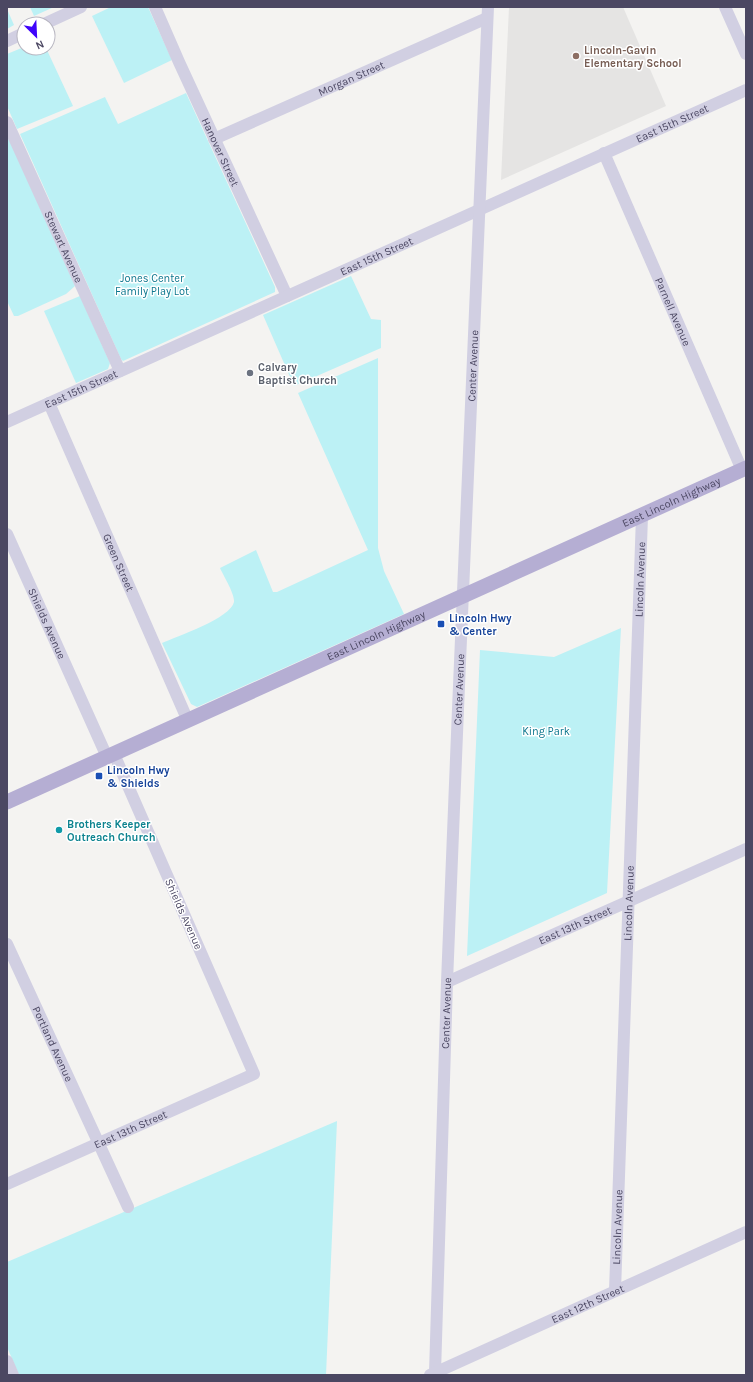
<svg xmlns="http://www.w3.org/2000/svg" width="753" height="1382" font-family="Karla,sans-serif">
	<style>
		.education { fill: #e5e4e3 }
		.green { fill: #bcf1f5 }
		.lines { fill: none; stroke-linecap: round; stroke-linejoin: round }
		.minor { stroke: #d1cfe2; stroke-width: 12 }
		.major { stroke: #b5aed3; stroke-width: 15 }
		.education-dot { fill: #8d6e63; stroke: #fff; stroke-width: 1.5 }
		.worship-dot { fill: #6b7280; stroke: #fff; stroke-width: 1.5 }
		.transit-dot { fill: #1a4fb4; stroke: #fff; stroke-width: 1.5 }
		.culture-dot { fill: #0f9aa8; stroke: #fff; stroke-width: 1.5 }
		.labels { text-anchor: middle; stroke-width: 3; stroke-linejoin: round; paint-order: stroke }
		.education-label { font-size: 11px; font-weight: bold; fill: #785e54; stroke: #fff; text-anchor: start }
		.street-label { font-size: 11px; fill: #4b4762; stroke: #fff }
		.park-label { font-size: 11px; fill: #0c778e; stroke: #fff }
		.worship-label { font-size: 11px; font-weight: bold; fill: #5b616d; stroke: #fff; text-anchor: start }
		.transit-label { font-size: 11px; font-weight: bold; fill: #164399; stroke: #fff; text-anchor: start }
		.culture-label { font-size: 11px; font-weight: bold; fill: #0d838f; stroke: #fff; text-anchor: start }
	</style>
	<rect width="100%" height="100%" fill="#f4f3f1"/>
	<polygon class="education" points="509,7 623,7 666,106 501,180"/>
	<g class="green">
		<polygon points="30,7 54,7 34,16"/>
		<polygon points="111,7 148,7 172,60 124,83 92,16"/>
		<polygon points="7,9 14,25 7,29"/>
		<polygon points="24,47 24,48 46,48 73,106 17,129 7,106 7,54"/>
		<polygon points="186,93 275,287 275,292 123,361 121,359 20,134 105,97 118,124"/>
		<polygon points="9,139 75,286 66,294 18,316 14,316 7,301 7,140"/>
		<polygon points="351,276 371,319 381,320 381,348 294,386 263,315"/>
		<polygon points="80,296 110,363 108,369 76,383 44,311"/>
		<path d="M378,358V548L384,571L404,614L197,707L191,704L162,643C176,637 231,618 234,602C235,594 223,575 220,568L256,550L273,592H277L368,550L298,393Z"/>
		<polygon points="621,628 607,893 467,956 480,650 554,657"/>
		<polygon points="337,1121 326,1375 19,1375 7,1347 7,1262"/>
	</g>
	<g class="lines">
		<g class="minor">
			<path id="s1" d="M155,7L179,62L287,296"/>
			<polyline points="725,7 746,54"/>
			<polyline points="44,24 81,7"/>
			<polyline points="7,41 24,33"/>
			<path id="s2" d="M7,122L120,371"/>
			<path id="s3" d="M214,139L487,18"/>
			<path id="s4" d="M604,153L742,470"/>
			<path id="s5" d="M49,403L188,721"/>
			<path id="s6" d="M7,422L746,90"/>
			<path id="s7" d="M7,534L107,757"/>
			<path id="s8" d="M7,944L128,1207"/>
			<path id="s9" d="M447,982L746,849"/>
			<path id="s10" d="M7,1184L254,1074L114,754"/>
			<path id="s11" d="M615,1291L642,516"/>
			<polyline points="7,1361 13,1375"/>
			<path id="s12" d="M435,1373L447,982L458,709L488,7"/>
			<path id="s13" d="M430,1375L746,1232"/>
		</g>
		<path class="major" id="s14" d="M7,802L746,468"/>
	</g>
	<circle class="education-dot" cx="576" cy="56" r="4"/>
	<circle class="worship-dot" cx="250" cy="373" r="4"/>
	<g class="transit-dot">
		<rect x="437" y="620" width="8" height="8" rx="2"/>
		<rect x="95" y="772" width="8" height="8" rx="2"/>
	</g>
	<circle class="culture-dot" cx="59" cy="830" r="4"/>
	<g class="labels">
		<g class="education-label">
			<text x="584" y="54">Lincoln-Gavin<tspan x="584" dy="13">Elementary School</tspan></text>
		</g>
		<g class="street-label">
			<text dy="4" stroke="none"><textPath href="#s3" startOffset="150">Morgan Street</textPath></text>
			<text dy="4" stroke="none"><textPath href="#s6" startOffset="729">East 15th Street</textPath></text>
			<text dy="4" stroke="none"><textPath href="#s1" startOffset="159">Hanover Street</textPath></text>
			<text dy="4" stroke="none"><textPath href="#s2" startOffset="137">Stewart Avenue</textPath></text>
			<text dy="4" stroke="none"><textPath href="#s6" startOffset="405">East 15th Street</textPath></text>
			<text dy="4" stroke="none"><textPath href="#s4" startOffset="173">Parnell Avenue</textPath></text>
			<text dy="4" stroke="none"><textPath href="#s12" startOffset="1008">Center Avenue</textPath></text>
			<text dy="4" stroke="none"><textPath href="#s6" startOffset="81">East 15th Street</textPath></text>
			<text dy="4" stroke="none"><textPath href="#s14" startOffset="729">East Lincoln Highway</textPath></text>
			<text dy="4" stroke="none"><textPath href="#s5" startOffset="174">Green Street</textPath></text>
			<text dy="4" stroke="none"><textPath href="#s11" startOffset="712">Lincoln Avenue</textPath></text>
			<text dy="4" stroke="none"><textPath href="#s7" startOffset="98">Shields Avenue</textPath></text>
			<text dy="4" stroke="none"><textPath href="#s14" startOffset="405">East Lincoln Highway</textPath></text>
			<text dy="4" stroke="none"><textPath href="#s12" startOffset="684">Center Avenue</textPath></text>
			<text dy="4" stroke="none"><textPath href="#s11" startOffset="388">Lincoln Avenue</textPath></text>
			<text transform="translate(184 914) rotate(66)" y="4">Shields Avenue</text>
			<text dy="4" stroke="none"><textPath href="#s9" startOffset="140">East 13th Street</textPath></text>
			<text dy="4" stroke="none"><textPath href="#s12" startOffset="360">Center Avenue</textPath></text>
			<text dy="4" stroke="none"><textPath href="#s8" startOffset="110">Portland Avenue</textPath></text>
			<text dy="4" stroke="none"><textPath href="#s10" startOffset="135">East 13th Street</textPath></text>
			<text dy="4" stroke="none"><textPath href="#s11" startOffset="64">Lincoln Avenue</textPath></text>
			<text dy="4" stroke="none"><textPath href="#s13" startOffset="173">East 12th Street</textPath></text>
		</g>
		<g class="park-label">
			<text x="152" y="282">Jones Center<tspan x="152" dy="13">Family Play Lot</tspan></text>
			<text x="546" y="735">King Park</text>
		</g>
		<g class="worship-label">
			<text x="258" y="371">Calvary<tspan x="258" dy="13">Baptist Church</tspan></text>
		</g>
		<g class="transit-label">
			<text x="449" y="622">Lincoln Hwy<tspan x="449" dy="13">&amp; Center</tspan></text>
			<text x="107" y="774">Lincoln Hwy<tspan x="107" dy="13">&amp; Shields</tspan></text>
		</g>
		<g class="culture-label">
			<text x="67" y="828">Brothers Keeper<tspan x="67" dy="13">Outreach Church</tspan></text>
		</g>
	</g>
	<rect width="753" height="1382" fill="none" stroke="#4b4762" stroke-width="16"/>
	<g transform="translate(36 36) rotate(156)"><circle r="19" fill="#ffffff" stroke="#b7b5c0"/>
	<path d="M0-3L7 15L0 10L-7 15Z" fill="#3f04fb"/>
	<text y="-6" font-size="11" font-weight="bold" text-anchor="middle" fill="#4b4762">N</text>
	</g>
</svg>
